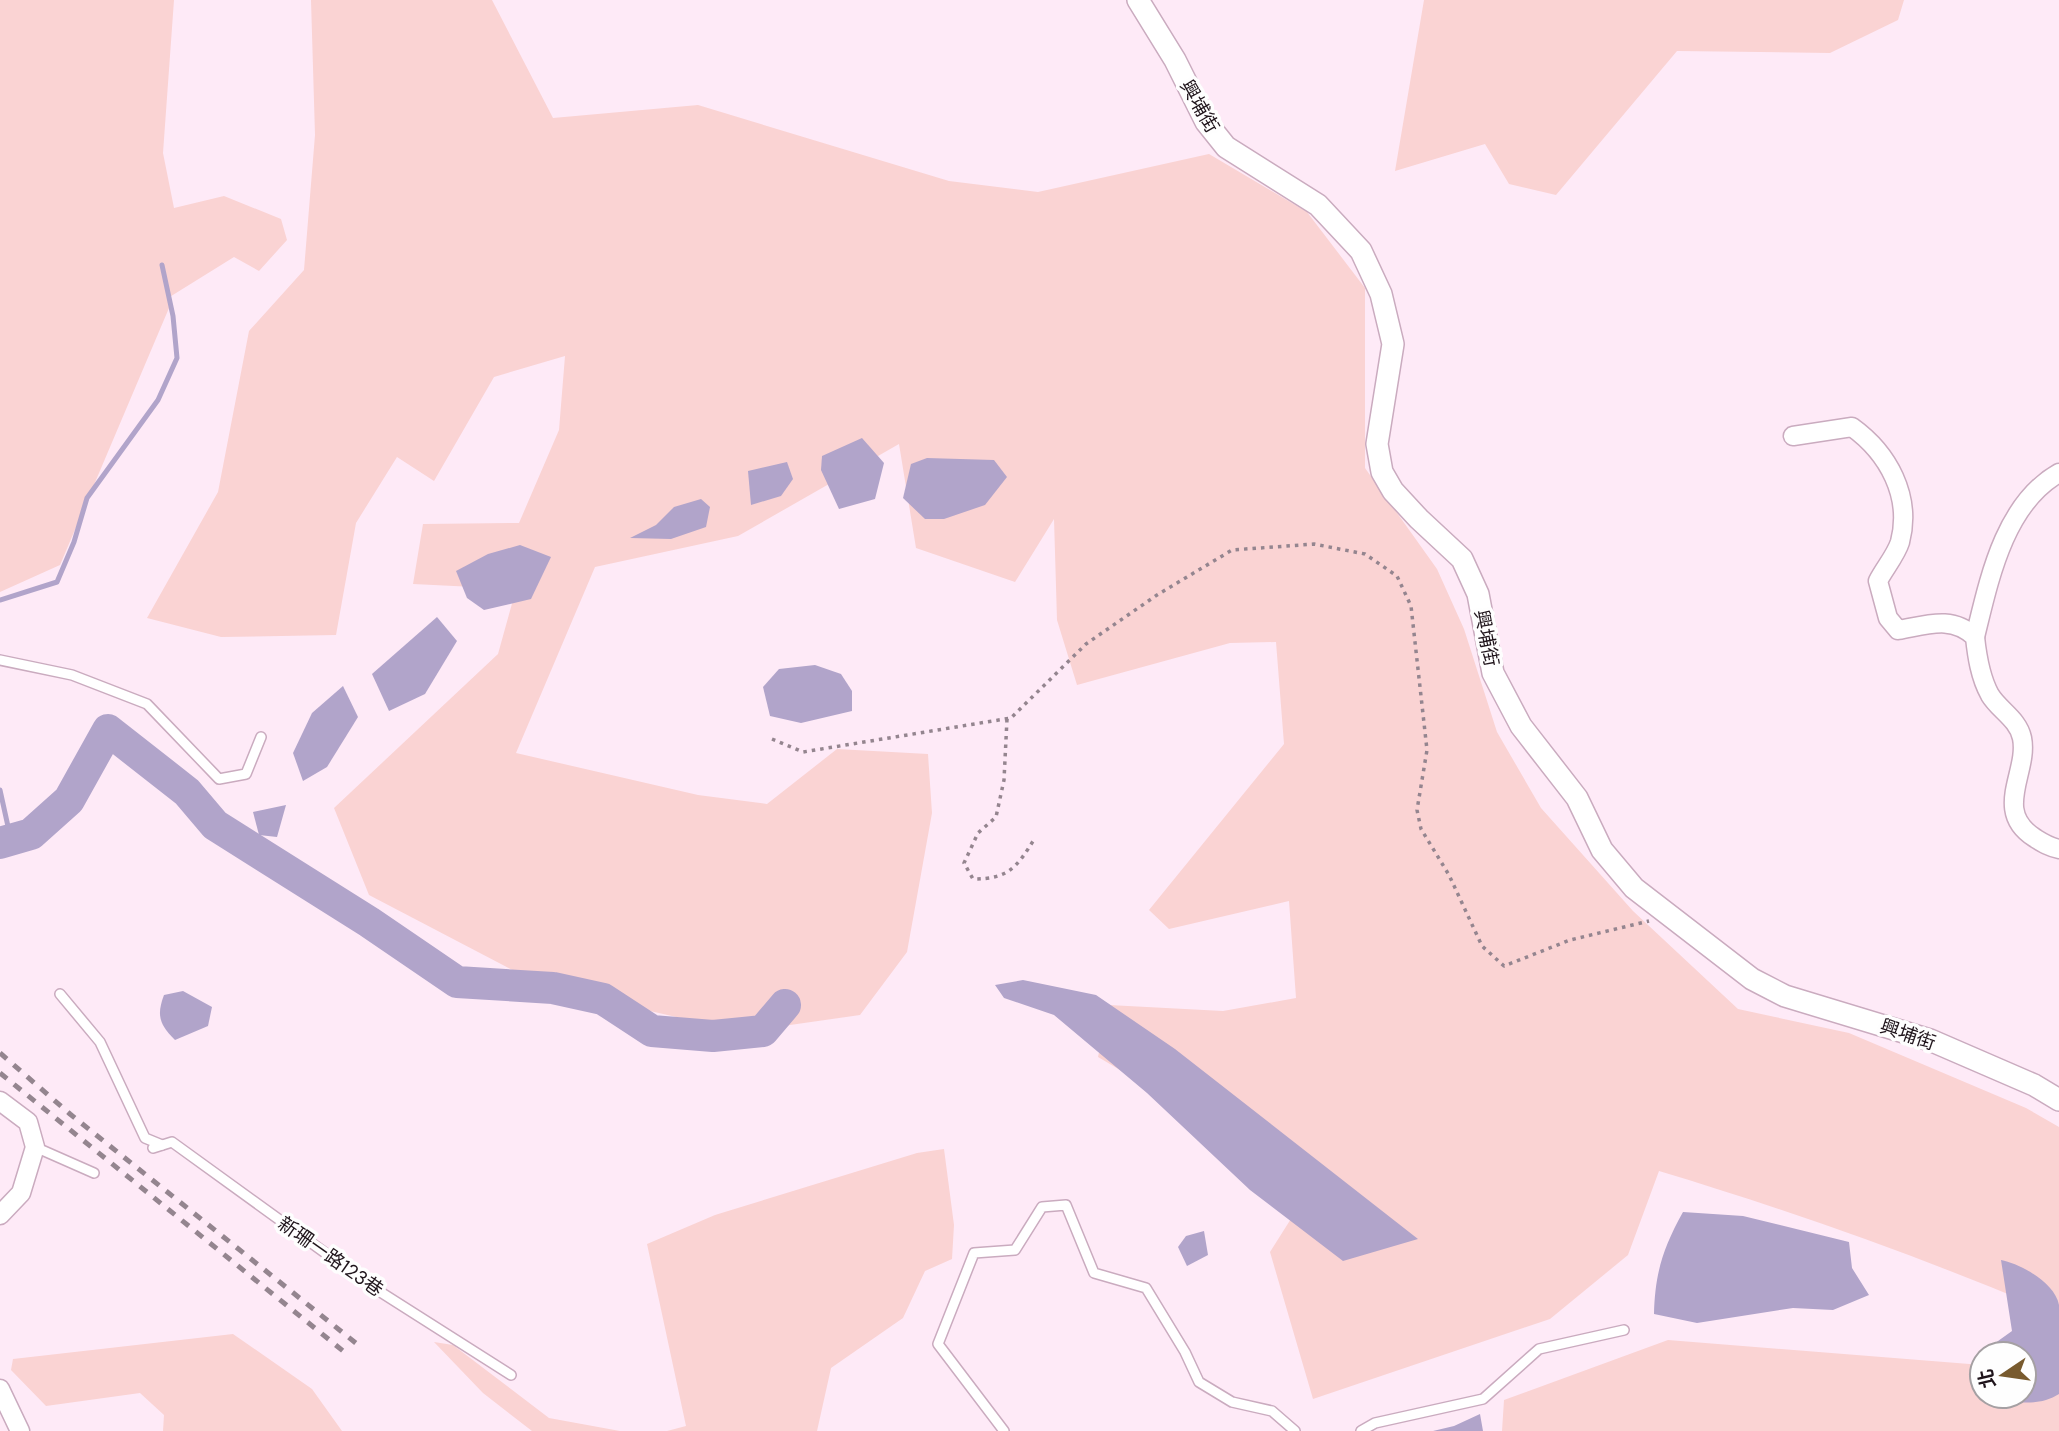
<svg xmlns="http://www.w3.org/2000/svg" width="2059" height="1431" font-family="'DM Sans','Noto Sans TC',sans-serif">
	<style>
		.green { fill: #fad3d3 }
		.water { fill: #b1a4ca }
		.lines { fill: none; stroke-linecap: round; stroke-linejoin: round }
		.stream { stroke: #b1a4ca; stroke-width: 5 }
		.river { stroke: #b1a4ca; stroke-width: 32 }
		.service-casing { stroke: #caabbf; stroke-width: 12 }
		.minor-casing { stroke: #caabbf; stroke-width: 21 }
		.tertiary-casing { stroke: #caabbf; stroke-width: 24 }
		.path { stroke: #94858f; stroke-width: 3.5; stroke-dasharray: 3.5 5; stroke-linecap: butt }
		.service { stroke: #fff; stroke-width: 9 }
		.minor { stroke: #fff; stroke-width: 18 }
		.tertiary { stroke: #fff; stroke-width: 21 }
		.rail { stroke: #94858f; stroke-width: 5; stroke-dasharray: 9 9; stroke-linecap: butt }
		.labels { text-anchor: middle; stroke-width: 7; stroke-linejoin: round; paint-order: stroke }
		.street-label { font-size: 19px; fill: #1f141b; stroke: #fefefe }
	</style>
	<rect width="100%" height="100%" fill="#feeaf7"/>
	<g class="green">
		<polygon points="0,0 174,0 163,153 174,208 224,196 281,219 287,240 259,271 234,257 168,298 169,308 60,565 0,592"/>
		<path d="M311,0H492L553,118L698,105L949,181L1038,192L1209,154L1307,212L1365,288V468L1437,569L1464,629L1497,732L1541,808L1633,911L1738,1009L1849,1033L2026,1108L2059,1127V1431H1502L1504,1400L1668,1340L1982,1365V1396H2024L2051,1312C1921,1257 1795,1212 1659,1171L1628,1255L1550,1319L1313,1399L1270,1252L1313,1184L1098,1057L1109,1005L1223,1011L1296,998L1289,901L1169,929L1149,910L1284,744L1276,642L1230,643L1077,685L1057,620L1054,519L1015,582L916,548L899,444L738,536L595,567L516,753L698,795L767,804L837,749L928,754L932,813L907,952L860,1015L742,1032L545,987L369,895L334,808L498,654L516,589L413,584L423,524L519,523L559,430L565,356L494,377L434,481L397,457L356,523L336,635L221,637L147,618L218,492L249,331L304,270L315,135Z"/>
		<polygon points="1424,0 1904,0 1898,20 1830,53 1677,51 1556,195 1509,184 1485,144 1395,171"/>
		<polygon points="944,1149 954,1225 952,1259 925,1271 903,1318 831,1368 817,1431 667,1431 686,1426 647,1244 715,1215 917,1153"/>
		<polygon points="233,1334 312,1389 342,1431 163,1431 164,1415 140,1393 46,1406 11,1370 13,1359"/>
		<polygon points="434,1342 453,1345 549,1418 620,1431 532,1431 483,1393"/>
	</g>
	<g class="water">
		<polygon points="862,438 884,463 875,499 839,509 821,470 822,456"/>
		<polygon points="927,458 994,460 1007,477 985,505 944,519 925,519 903,498 911,464"/>
		<polygon points="787,462 793,479 781,496 751,505 748,471"/>
		<polygon points="701,499 710,507 706,527 671,539 630,538 656,525 674,507"/>
		<polygon points="520,545 551,557 531,599 484,610 467,598 456,571 488,554"/>
		<polygon points="437,617 457,641 425,694 389,711 372,674"/>
		<polygon points="815,665 841,674 852,691 852,711 801,723 770,716 763,687 779,669"/>
		<polygon points="343,686 358,717 327,767 303,781 293,753 312,713"/>
		<polygon points="286,805 277,837 259,835 253,812"/>
		<polygon points="1023,980 1096,995 1175,1049 1418,1239 1343,1261 1250,1190 1147,1093 1054,1015 1004,998 995,985"/>
		<path d="M183,991L212,1007L208,1026L175,1040C160,1025 156,1016 164,995Z"/>
		<path d="M1683,1212L1743,1216L1849,1242L1852,1268L1869,1295L1833,1310L1793,1308L1697,1323L1654,1314C1655,1273 1663,1248 1683,1212Z"/>
		<polygon points="1204,1231 1208,1255 1187,1266 1178,1247 1186,1236"/>
		<path d="M2001,1260C2021,1264 2055,1283 2059,1305C2059,1330 2059,1368 2059,1394C2039,1407 2013,1403 1991,1396H2024V1354H1982V1393L1973,1383L1977,1356L2012,1331Z"/>
		<polygon points="1480,1414 1483,1431 1433,1431 1454,1426"/>
	</g>
	<g class="lines">
		<g class="stream">
			<polyline points="0,600 57,582 74,542 87,498 158,400 177,358 173,316 162,265"/>
			<polyline points="0,790 11,840"/>
		</g>
		<polyline class="river" points="0,843 31,834 69,800 108,730 187,792 215,825 369,922 457,982 553,988 603,999 652,1031 713,1036 763,1031 785,1005"/>
		<defs>
			<g id="service">
				<polyline points="0,660 72,675 147,704 219,779 246,774 261,737"/>
				<polyline points="60,994 100,1042 145,1138 162,1145"/>
				<polyline points="35,1147 94,1173"/>
				<polyline points="153,1148 172,1142 371,1286 511,1375"/>
				<polyline points="1004,1431 938,1344 974,1253 1015,1250 1042,1207 1066,1205 1094,1273 1146,1288 1185,1352 1199,1382 1232,1402 1272,1411 1295,1431"/>
				<polyline points="1361,1431 1375,1423 1483,1399 1539,1349 1624,1330"/>
			</g>
			<g id="minor">
				<path d="M1793,436L1852,427C1888,453 1912,496 1900,542C1896,555 1884,569 1878,581L1888,618L1898,630C1927,625 1952,615 1975,637C1977,656 1980,677 1990,695C1999,710 2018,719 2022,738C2029,772 1992,811 2035,838C2043,843 2049,847 2059,849"/>
				<path d="M1975,637C1989,580 2004,504 2059,473"/>
				<polyline points="0,1101 28,1122 35,1147 21,1193 0,1215"/>
				<polyline points="0,1389 20,1431"/>
			</g>
			<polyline id="tertiary" points="1138,0 1175,60 1206,122 1226,147 1318,205 1361,251 1381,294 1393,344 1377,444 1382,472 1393,491 1419,519 1462,559 1478,594 1493,673 1521,726 1577,798 1602,850 1634,888 1752,979 1785,996 1930,1040 2034,1085 2059,1100"/>
		</defs>
		<use href="#service" class="service-casing"/>
		<use href="#minor" class="minor-casing"/>
		<use href="#tertiary" class="tertiary-casing"/>
		<g class="path">
			<path d="M1007,719L1004,780L996,817L978,833L964,863L973,879C1009,879 1017,867 1035,838"/>
			<polyline points="772,739 803,752 1011,718 1086,644 1157,595 1232,550 1314,544 1365,554 1397,576 1411,606 1427,750 1417,810 1421,829 1449,875 1482,946 1504,966 1570,940 1649,921"/>
		</g>
		<use href="#service" class="service"/>
		<use href="#minor" class="minor"/>
		<use href="#tertiary" class="tertiary"/>
		<g class="rail">
			<polyline points="0,1053 70,1114 357,1344"/>
			<polyline points="0,1073 348,1355"/>
		</g>
	</g>
	<g class="labels">
		<g class="street-label">
			<text transform="translate(1200 106) rotate(60)" y="7">興埔街</text>
			<text transform="translate(1487 638) rotate(79)" y="7">興埔街</text>
			<text transform="translate(1908 1034) rotate(19)" y="7">興埔街</text>
			<text transform="translate(331 1256) rotate(35)" y="7">新珊一路123巷</text>
		</g>
	</g>
	<g transform="translate(2003 1375) rotate(257)"><circle r="33" fill="#fefefe" stroke="#a5a0a3" stroke-width="2"/>
	<path d="M0-5L12 26L0 18L-12 26Z" fill="#785a2e"/>
	<text y="-10" font-size="19" font-weight="bold" text-anchor="middle" fill="#1f141b">北</text>
	</g>
</svg>
